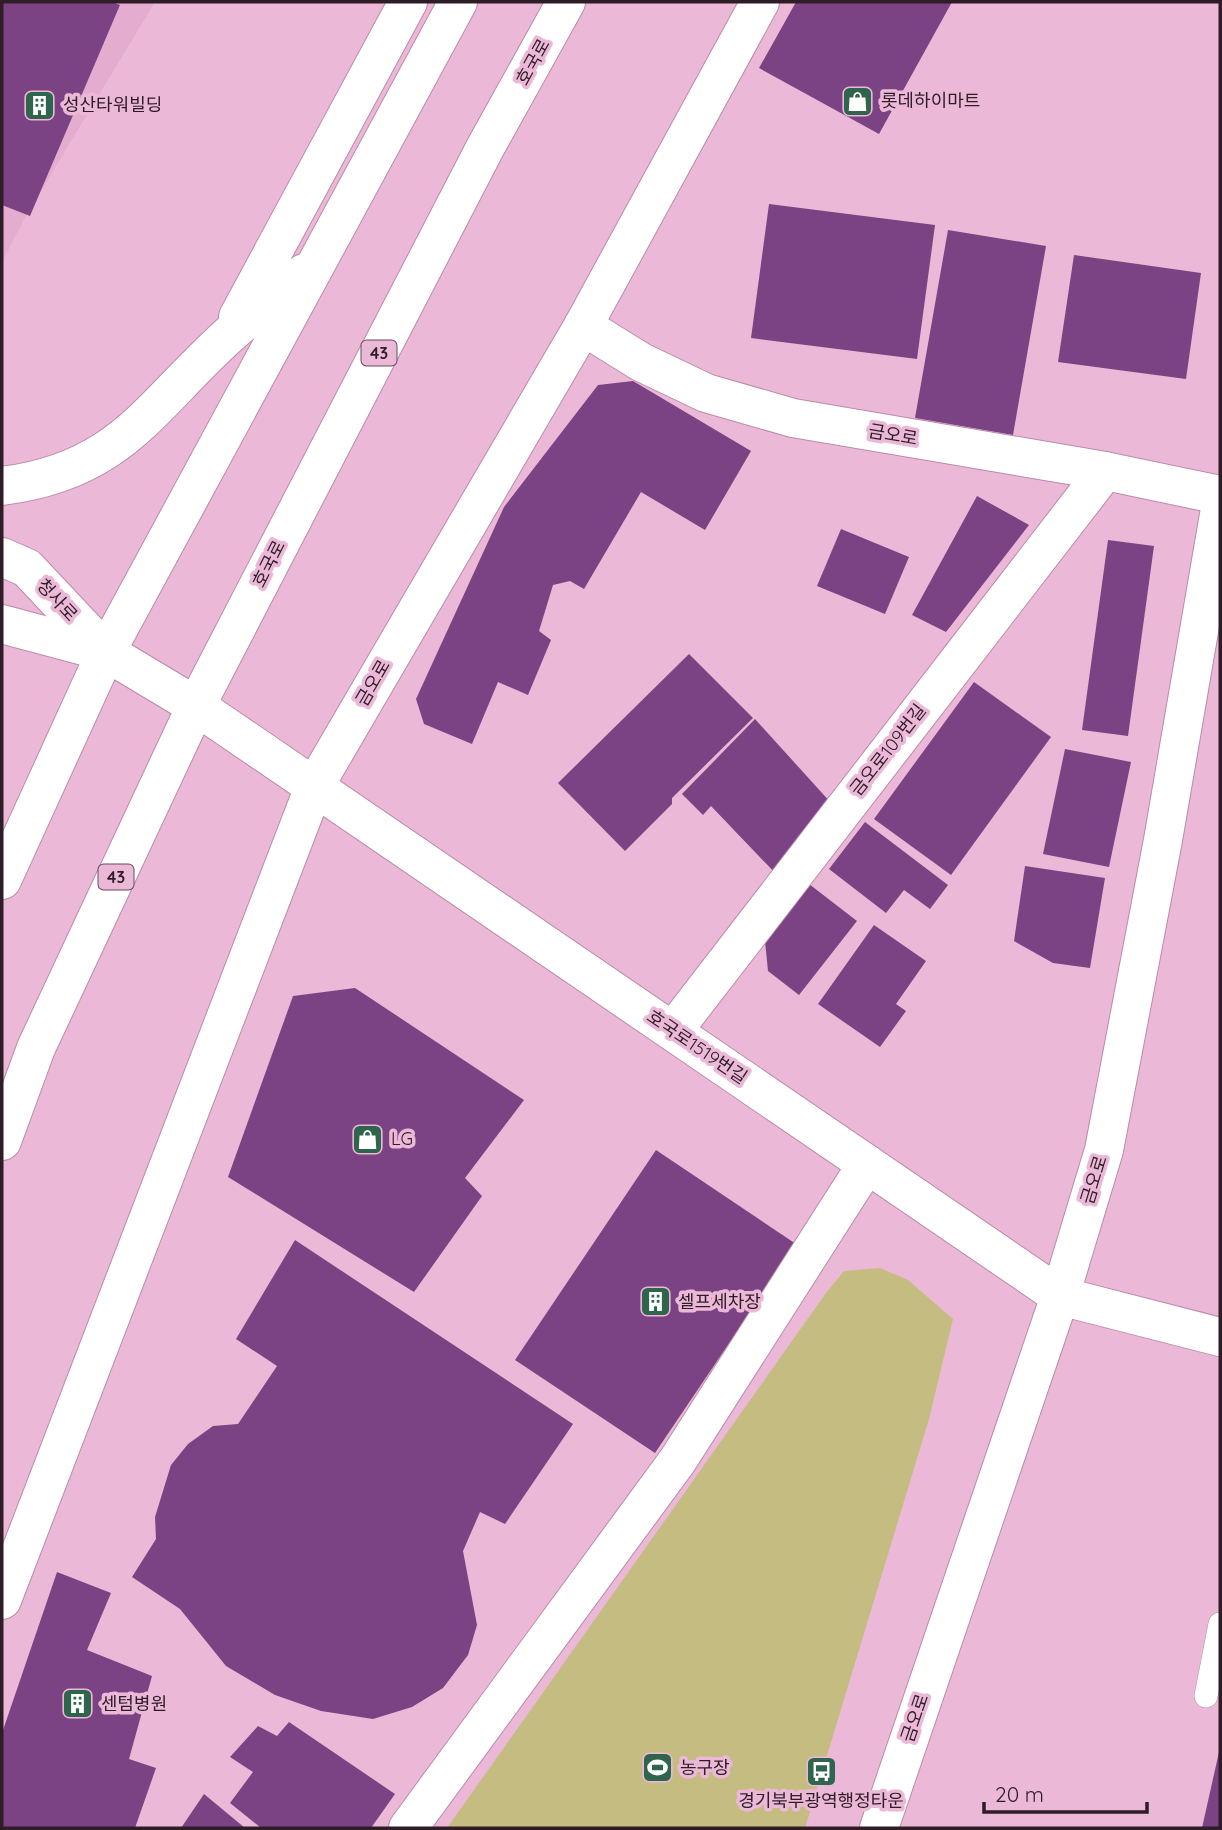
<svg xmlns="http://www.w3.org/2000/svg" width="1222" height="1830" font-family="Quicksand,'Noto Sans KR',sans-serif">
	<style>
		.built { fill: #e4acce }
		.green { fill: #c4bc80 }
		.building { fill: #7b4384 }
		.lines { fill: none; stroke-linecap: round; stroke-linejoin: round }
		.service-casing { stroke: #ba8ba8; stroke-width: 24 }
		.minor-casing { stroke: #ba8ba8; stroke-width: 40 }
		.primary-casing { stroke: #ba8ba8; stroke-width: 40 }
		.service { stroke: #fff; stroke-width: 23 }
		.minor { stroke: #fff; stroke-width: 38 }
		.primary { stroke: #fff; stroke-width: 38 }
		.labels { text-anchor: middle; stroke-width: 7; stroke-linejoin: round; paint-order: stroke }
		.shield { fill: #ebb9d7; stroke: #674b5c; stroke-width: 2 }
		.shield-label { font-size: 16px; font-weight: bold; fill: #2e1c27 }
		.street-label { font-size: 18px; fill: #2e1c27; stroke: #ebb9d7 }
		.poi-label { font-size: 18px; fill: #2e1c27; stroke: #ebb9d7; text-anchor: start }
	</style>
	<rect width="100%" height="100%" fill="#ebb9d7"/>
	<polygon class="built" points="2,2 155,2 27,214 2,262"/>
	<polygon class="green" points="880,1268 908,1280 953,1319 929,1419 805,1828 447,1828 826,1293 844,1271"/>
	<g class="building">
		<polygon points="2,2 112,2 120,5 30,216 2,205"/>
		<polygon points="796,2 952,2 879,134 759,68"/>
		<polygon points="769,204 935,225 917,359 751,338"/>
		<polygon points="948,230 1046,246 1013,435 915,418"/>
		<polygon points="1074,255 1201,273 1186,379 1058,362"/>
		<polygon points="633,381 751,451 705,530 641,492 584,589 570,581 553,585 539,631 551,640 528,695 498,682 472,744 424,724 416,699 504,507 598,385"/>
		<polygon points="977,496 1029,525 946,632 912,615"/>
		<polygon points="841,529 909,557 885,614 817,586"/>
		<polygon points="1108,540 1154,546 1128,736 1082,730"/>
		<polygon points="689,654 753,718 672,798 672,804 625,851 558,783"/>
		<polygon points="974,682 1051,737 951,875 874,819"/>
		<polygon points="755,719 832,804 777,875 711,806 703,815 682,794"/>
		<polygon points="1065,749 1131,762 1109,867 1043,854"/>
		<polygon points="865,822 948,885 930,909 904,890 886,913 829,869"/>
		<polygon points="1025,866 1105,878 1090,968 1053,963 1014,941"/>
		<polygon points="809,884 857,921 799,995 768,971 765,941"/>
		<polygon points="874,925 926,961 896,1004 906,1011 880,1047 818,1004"/>
		<polygon points="355,988 524,1100 465,1178 482,1196 414,1292 228,1177 293,996"/>
		<polygon points="656,1150 796,1244 655,1453 515,1360"/>
		<polygon points="295,1240 573,1424 505,1524 480,1512 463,1551 477,1625 468,1655 443,1688 412,1707 373,1719 321,1711 275,1695 226,1666 180,1609 132,1577 156,1539 155,1517 171,1465 188,1444 213,1426 238,1424 277,1366 236,1339"/>
		<polygon points="57,1572 111,1593 87,1650 152,1676 129,1759 156,1768 135,1828 2,1828 2,1733"/>
		<polygon points="289,1722 395,1794 371,1828 261,1828 230,1803 253,1772 230,1757 258,1726 277,1736"/>
		<polygon points="1219,1752 1220,1828 1202,1828"/>
		<polygon points="204,1794 245,1828 181,1828"/>
	</g>
	<g class="lines">
		<defs>
			<polyline id="service" points="1206,1696 1220,1624"/>
			<g id="minor">
				<polyline points="583,326 641,362 706,393 793,418 1105,471 1220,495"/>
				<polyline points="2,557 27,568 106,652"/>
				<polyline points="2,624 106,652 196,706 1060,1296 1220,1337"/>
				<polyline points="673,1031 1105,471"/>
				<polyline points="2,1600 314,787 583,326 760,2"/>
				<polyline points="408,1828 678,1460 867,1164"/>
				<polyline points="879,1828 1060,1296 1104,1150 1163,840 1220,509"/>
			</g>
			<g id="primary">
				<polyline points="238,317 408,2"/>
				<path d="M2,486C121,471 149,407 229,335C253,313 279,293 304,273"/>
				<polyline points="2,880 106,652 458,2"/>
				<polyline points="2,1141 36,1048 196,706 485,148 566,2"/>
			</g>
		</defs>
		<use href="#service" class="service-casing"/>
		<use href="#minor" class="minor-casing"/>
		<use href="#primary" class="primary-casing"/>
		<use href="#service" class="service"/>
		<use href="#minor" class="minor"/>
		<use href="#primary" class="primary"/>
	</g>
	<defs>
		<symbol id="shop-square" viewBox="-11 -11 22 22"><rect x="-9" y="-9" width="18" height="18" rx="4" fill="#2e654c" stroke="#ebb9d7"/><path d="M-5-2.5h2.3a2.7 3.5 0 0 1 5.4 0H5L5.5 6h-11ZM-1.5-2.5h3a1.5 2.3 0 0 0-3 0Z" fill="#fff"/></symbol>
		<symbol id="building-square" viewBox="-11 -11 22 22"><rect x="-9" y="-9" width="18" height="18" rx="4" fill="#2e654c" stroke="#ebb9d7"/><path d="M-4-6H4V6H1V3H-1V6H-4ZM-2.5-4.3h1.7v1.8h-1.7ZM.8-4.3h1.7v1.8H.8ZM-2.5-1h1.7V.8h-1.7ZM.8-1h1.7V.8H.8Z" fill="#fff"/></symbol>
		<symbol id="stadium-square" viewBox="-11 -11 22 22"><rect x="-9" y="-9" width="18" height="18" rx="4" fill="#2e654c" stroke="#ebb9d7"/><path d="M0-5a6.5 5 0 1 0 0 10a6.5 5 0 1 0 0-10ZM-3.5-1.8h7v3.6h-7Z" fill="#fff"/></symbol>
		<symbol id="bus-square" viewBox="-11 -11 22 22"><rect x="-9" y="-9" width="18" height="18" rx="4" fill="#2e654c" stroke="#ebb9d7"/><path d="M-5-6H5V4H4V6H2V4H-2V6H-4V4H-5ZM-3.5-4V0h7V-4ZM-3.5 1.2v1.5H-2V1.2ZM2 1.2v1.5H3.5V1.2Z" fill="#fff"/></symbol>
	</defs>
	<g fill-rule="evenodd">
		<use href="#shop-square" x="840" y="84" width="35" height="35"/>
		<use href="#building-square" x="22" y="88" width="35" height="35"/>
		<use href="#shop-square" x="350" y="1122" width="35" height="35"/>
		<use href="#building-square" x="638" y="1284" width="35" height="35"/>
		<use href="#building-square" x="60" y="1686" width="35" height="35"/>
		<use href="#stadium-square" x="640" y="1750" width="35" height="35"/>
		<use href="#bus-square" x="804" y="1754" width="35" height="35"/>
	</g>
	<g class="labels">
		<g class="shield">
			<rect x="361.5" y="340.5" width="35" height="25" rx="5"/>
			<rect x="98.5" y="864.5" width="35" height="25" rx="5"/>
		</g>
		<g class="shield-label">
			<text x="379" y="359">43</text>
			<text x="116" y="883">43</text>
		</g>
		<g class="street-label">
			<text transform="translate(533 62) rotate(-61)" y="6">호국로</text>
			<text transform="translate(893 435) rotate(10)" y="6">금오로</text>
			<text transform="translate(269 564) rotate(-63)" y="6">호국로</text>
			<text transform="translate(57 600) rotate(47)" y="6">청사로</text>
			<text transform="translate(373 683) rotate(-60)" y="6">금오로</text>
			<text transform="translate(888 750) rotate(-52)" y="6">금오로109번길</text>
			<text transform="translate(697 1047) rotate(34)" y="6">호국로1519번길</text>
			<text transform="translate(1094 1180) rotate(-73)" y="6">금오로</text>
			<text transform="translate(915 1718) rotate(-71)" y="6">금오로</text>
		</g>
		<g class="poi-label">
			<text x="881" y="107">롯데하이마트</text>
			<text x="63" y="111">성산타워빌딩</text>
			<text x="391" y="1145">LG</text>
			<text x="678" y="1308">셀프세차장</text>
			<text x="101" y="1710">센텀병원</text>
			<text x="680" y="1774">농구장</text>
			<text x="821" y="1807" text-anchor="middle">경기북부광역행정타운</text>
		</g>
	</g>
	<rect width="1222" height="1830" fill="none" stroke="#2e1c27" stroke-width="7"/>
	<path d="M984 1802v10h163v-10" fill="none" stroke="#2e1c27" stroke-width="3.5"/>
	<text x="995" y="1802" font-size="21" fill="#2e1c27" stroke="#ebb9d7" stroke-width="5" paint-order="stroke">20 m</text>
</svg>
